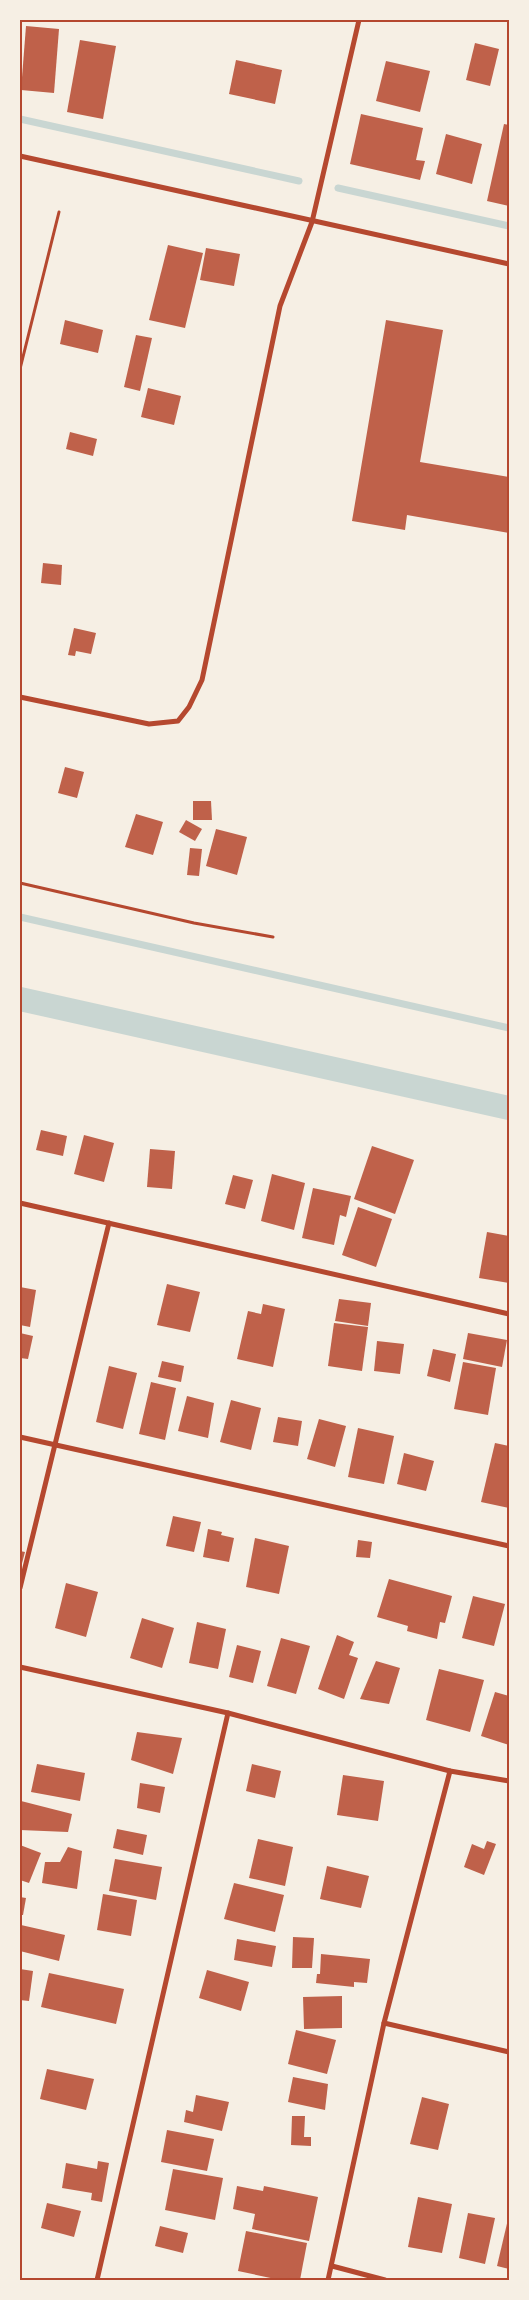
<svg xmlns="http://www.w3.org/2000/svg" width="529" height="2300" font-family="Figtree,sans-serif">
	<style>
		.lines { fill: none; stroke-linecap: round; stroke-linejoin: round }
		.stream { stroke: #c9d6d2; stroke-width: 7 }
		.canal { stroke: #c9d6d2; stroke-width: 24 }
		.building { fill: #bf614a }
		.path { stroke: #b5482f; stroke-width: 3 }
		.minor { stroke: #b5482f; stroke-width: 5 }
		.neatline { fill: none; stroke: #b5482f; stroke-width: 2 }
	</style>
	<rect width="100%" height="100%" fill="#f6efe4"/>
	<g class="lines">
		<g class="stream">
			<polyline points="20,119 299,181"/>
			<polyline points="338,188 509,226"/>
			<polyline points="20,917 509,1028"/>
		</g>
		<polyline class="canal" points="20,999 509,1108"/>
	</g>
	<g class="building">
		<polygon points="26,26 59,29 54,93 21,90"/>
		<polygon points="80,40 116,46 103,119 67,112"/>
		<polygon points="475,43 499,49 490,86 466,80"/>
		<polygon points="236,60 282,70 275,104 229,94"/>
		<polygon points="386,61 430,71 420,112 376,101"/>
		<polygon points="361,114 423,128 416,160 425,161 420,180 350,164"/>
		<polygon points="504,124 509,125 509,206 487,201"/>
		<polygon points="446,134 482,144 472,184 436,174"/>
		<polygon points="168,245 203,253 185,328 149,320"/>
		<polygon points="206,248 240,254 234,286 200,280"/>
		<polygon points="65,320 103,330 98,353 60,344"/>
		<polygon points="386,320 443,330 420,462 509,477 509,533 407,515 405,530 352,521"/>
		<polygon points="136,335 152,338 140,391 124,387"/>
		<polygon points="148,388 181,396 174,425 141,417"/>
		<polygon points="70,432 97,439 93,456 66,449"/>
		<polygon points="43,563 62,565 61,585 41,583"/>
		<polygon points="74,628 96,633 91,654 76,651 75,656 68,655"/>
		<polygon points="65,767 84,772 77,798 58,793"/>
		<polygon points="193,801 211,801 212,820 193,820"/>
		<polygon points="136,814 163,822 153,855 125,847"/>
		<polygon points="186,820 202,829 195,841 179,832"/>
		<polygon points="216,829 247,837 237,875 206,866"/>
		<polygon points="190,848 202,849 199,876 187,875"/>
		<polygon points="41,1130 67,1136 63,1156 36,1150"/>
		<polygon points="84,1135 114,1143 104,1182 74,1174"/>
		<polygon points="372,1146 414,1160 395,1214 354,1199"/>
		<polygon points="150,1149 175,1151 172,1189 147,1187"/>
		<polygon points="272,1174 305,1183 294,1230 261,1221"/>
		<polygon points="233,1175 253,1180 245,1209 225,1204"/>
		<polygon points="313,1188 351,1196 346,1217 340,1215 334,1245 302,1238"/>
		<polygon points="358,1207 392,1219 376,1267 342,1255"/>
		<polygon points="487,1232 509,1236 509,1283 479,1278"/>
		<polygon points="167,1284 200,1292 190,1332 157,1325"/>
		<polygon points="20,1287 36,1290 30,1327 20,1325"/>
		<polygon points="339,1299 371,1303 368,1326 335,1321"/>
		<polygon points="263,1304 285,1309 273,1367 237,1359 248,1311 261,1314"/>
		<polygon points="334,1323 368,1327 362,1371 328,1366"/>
		<polygon points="20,1333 33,1336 28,1359 20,1358"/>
		<polygon points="468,1333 507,1340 502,1367 463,1359"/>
		<polygon points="377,1341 404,1344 400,1374 374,1371"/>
		<polygon points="433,1349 456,1354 450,1382 427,1376"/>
		<polygon points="162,1361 184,1366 181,1382 158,1377"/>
		<polygon points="463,1362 496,1368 488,1415 454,1409"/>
		<polygon points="109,1366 137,1373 123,1429 96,1422"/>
		<polygon points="151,1382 176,1388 165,1440 139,1434"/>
		<polygon points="187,1396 214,1403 208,1438 178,1431"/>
		<polygon points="231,1400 261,1408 251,1450 220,1442"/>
		<polygon points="278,1417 302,1421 298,1446 273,1442"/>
		<polygon points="319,1419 346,1426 335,1467 307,1459"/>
		<polygon points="358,1428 394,1436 384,1484 348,1477"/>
		<polygon points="495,1443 509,1446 509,1508 481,1502"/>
		<polygon points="404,1453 434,1461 426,1491 397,1484"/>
		<polygon points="173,1516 201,1522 194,1552 166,1546"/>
		<polygon points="208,1529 222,1532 221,1535 234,1538 229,1562 203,1557"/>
		<polygon points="255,1538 289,1546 279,1594 246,1587"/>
		<polygon points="358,1540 372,1542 370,1558 356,1557"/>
		<polygon points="20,1551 25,1552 21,1567 20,1567"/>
		<polygon points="389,1579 452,1596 445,1623 440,1622 437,1639 407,1631 408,1626 377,1617"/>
		<polygon points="66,1583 98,1592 86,1637 55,1628"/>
		<polygon points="473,1596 505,1604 494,1646 462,1638"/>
		<polygon points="142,1618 174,1628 162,1668 130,1658"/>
		<polygon points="197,1622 226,1629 218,1669 189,1663"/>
		<polygon points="337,1635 354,1642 349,1655 358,1658 344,1699 318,1689"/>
		<polygon points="281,1638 310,1646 296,1694 267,1686"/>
		<polygon points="237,1645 261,1651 253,1683 229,1677"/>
		<polygon points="376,1661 400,1668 389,1704 360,1699"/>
		<polygon points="439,1669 484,1680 470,1732 426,1720"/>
		<polygon points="495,1692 509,1696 509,1745 481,1736"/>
		<polygon points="137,1732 182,1738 173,1774 131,1760"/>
		<polygon points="37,1764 85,1773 80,1801 31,1792"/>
		<polygon points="252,1764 281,1771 275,1798 246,1791"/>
		<polygon points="343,1775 384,1781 378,1821 337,1815"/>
		<polygon points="140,1783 165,1787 160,1813 137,1808"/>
		<polygon points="21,1801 72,1814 68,1832 20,1830"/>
		<polygon points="117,1829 147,1835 143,1855 113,1848"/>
		<polygon points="258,1839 293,1847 285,1886 249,1878"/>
		<polygon points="487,1841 496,1844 484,1875 464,1867 472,1844 484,1849"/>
		<polygon points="20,1845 41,1853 29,1883 20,1880"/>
		<polygon points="68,1847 82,1851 77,1889 42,1883 45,1862 60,1862"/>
		<polygon points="115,1859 162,1867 156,1900 109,1891"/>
		<polygon points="327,1866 369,1876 361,1908 320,1899"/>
		<polygon points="234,1883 284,1895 275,1932 224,1919"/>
		<polygon points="103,1894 137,1900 131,1936 97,1930"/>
		<polygon points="20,1897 26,1898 23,1915 20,1915"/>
		<polygon points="21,1925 65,1935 59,1961 20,1951"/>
		<polygon points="293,1937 314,1938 312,1968 292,1968"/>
		<polygon points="237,1939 276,1946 272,1967 234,1960"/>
		<polygon points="321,1954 370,1959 367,1983 354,1982 354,1987 316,1983 317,1974 320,1974"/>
		<polygon points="20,1969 33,1971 29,2001 20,2000"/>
		<polygon points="207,1970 249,1982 241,2011 199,1998"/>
		<polygon points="49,1973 124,1989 116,2024 41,2007"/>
		<polygon points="342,1996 342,2028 304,2029 303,1997"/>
		<polygon points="296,2030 336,2040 327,2074 288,2064"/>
		<polygon points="47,2069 94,2079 86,2110 40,2099"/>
		<polygon points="293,2077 328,2084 325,2110 288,2102"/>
		<polygon points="196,2095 229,2102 222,2131 184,2122 186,2110 193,2112"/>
		<polygon points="422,2097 449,2104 438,2150 410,2144"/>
		<polygon points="292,2116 305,2116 304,2137 311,2137 311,2146 291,2145"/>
		<polygon points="167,2130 214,2139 207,2171 161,2162"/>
		<polygon points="98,2161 109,2163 102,2202 91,2200 92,2193 62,2188 66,2163 97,2169"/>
		<polygon points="173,2169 223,2178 215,2220 165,2210"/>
		<polygon points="237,2186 263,2191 264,2186 318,2197 309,2241 252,2229 255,2214 233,2209"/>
		<polygon points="418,2197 452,2204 442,2253 408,2247"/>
		<polygon points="47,2203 81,2211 74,2237 41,2228"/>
		<polygon points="468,2213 495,2218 485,2264 459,2258"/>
		<polygon points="509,2215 509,2269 497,2266"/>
		<polygon points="160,2226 188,2233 183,2253 155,2246"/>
		<polygon points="246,2231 307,2243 300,2280 280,2280 238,2271"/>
	</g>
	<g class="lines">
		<g class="path">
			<polyline points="20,369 59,212"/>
			<polyline points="20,883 194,923 273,937"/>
		</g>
		<g class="minor">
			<polyline points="20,156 509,264"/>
			<polyline points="20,697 149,724 178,721 189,707 202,680 280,306 312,222 359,20"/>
			<polyline points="20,1203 509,1314"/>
			<polyline points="20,1437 509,1546"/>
			<polyline points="20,1588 109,1223"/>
			<polyline points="20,1667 228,1713 450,1771 509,1781"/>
			<polyline points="384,2023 509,2052"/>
			<polyline points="332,2266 385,2280"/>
			<polyline points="97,2280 228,1713"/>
			<polyline points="328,2280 384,2023 450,1771"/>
		</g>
	</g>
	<rect width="529" height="2300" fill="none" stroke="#f6efe4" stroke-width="42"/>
	<rect x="21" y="21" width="487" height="2258" class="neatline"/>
</svg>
